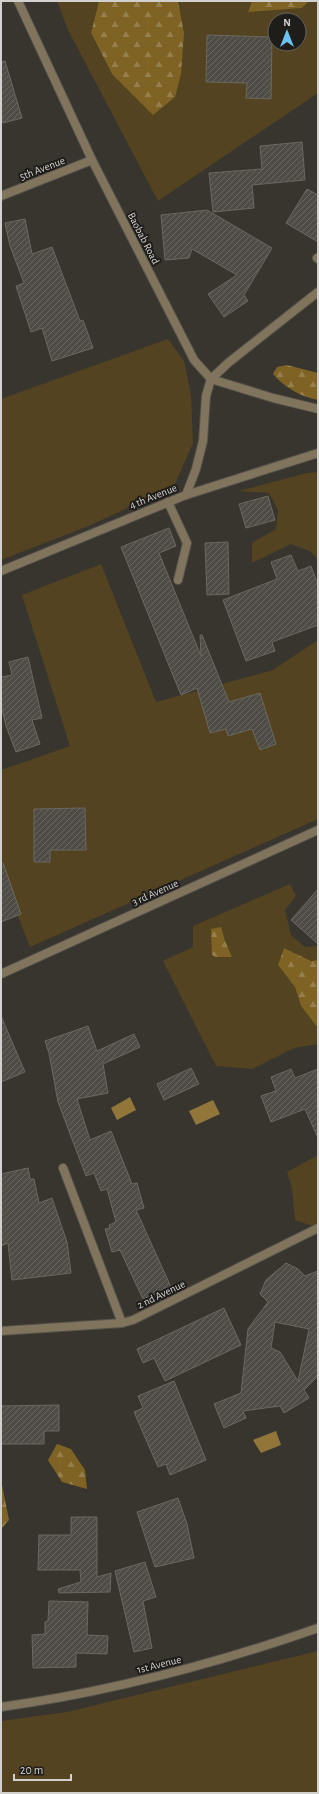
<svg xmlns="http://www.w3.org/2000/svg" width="319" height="1794" font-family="'Alegreya Sans',sans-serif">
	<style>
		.green { fill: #534320; fill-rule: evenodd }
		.forest { fill: url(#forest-firs) }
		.water { fill: #927639 }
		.building { fill: url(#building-hatch); stroke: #6b6860; fill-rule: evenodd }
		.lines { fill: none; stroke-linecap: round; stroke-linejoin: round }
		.lane-casing { stroke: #54514b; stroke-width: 10 }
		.street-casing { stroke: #54514b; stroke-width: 10 }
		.lane { stroke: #80745c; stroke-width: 8 }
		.street { stroke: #80745c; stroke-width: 8 }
		.labels { text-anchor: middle; stroke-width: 4; stroke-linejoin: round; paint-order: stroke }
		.street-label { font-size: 11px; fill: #d3d1cd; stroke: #1e1d1a }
	</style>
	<defs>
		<pattern id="forest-firs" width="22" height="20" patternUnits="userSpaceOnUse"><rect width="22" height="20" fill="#7e6324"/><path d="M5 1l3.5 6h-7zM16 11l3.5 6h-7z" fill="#957f4d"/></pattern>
		<pattern id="building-hatch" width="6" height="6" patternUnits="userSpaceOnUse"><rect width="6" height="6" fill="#4f4c45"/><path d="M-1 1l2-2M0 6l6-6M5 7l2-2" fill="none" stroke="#67655f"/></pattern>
	</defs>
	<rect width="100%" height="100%" fill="#38352f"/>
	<g class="green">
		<path d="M57,1H99L91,34L112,74L184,33L178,1H252L248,11L302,8L309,1H318V93L158,201L68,30ZM275,20H299V44H275Z"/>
		<polygon points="168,339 184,361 191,395 193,443 174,486 91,525 1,560 1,399"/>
		<polygon points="318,472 318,559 310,551 291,544 252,563 252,543 276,529 278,510 269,493 239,491 307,473"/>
		<polygon points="101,564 156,702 273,670 318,640 318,819 30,947 1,873 1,770 70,746 22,595"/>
		<polygon points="290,884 296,896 285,910 291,935 305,947 318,946 318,960 311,961 284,948 278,965 295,987 301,1006 318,1028 318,1044 294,1048 252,1069 216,1066 163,961 193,947 193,926"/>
		<polygon points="318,1155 318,1223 313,1226 295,1220 292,1189 287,1172"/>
		<polygon points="318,1651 318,1793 1,1793 1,1721 67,1712"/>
	</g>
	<g class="forest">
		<polygon points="99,1 178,1 184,33 181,74 175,97 153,115 112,74 91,33"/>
		<polygon points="252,1 309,1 302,8 248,12"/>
		<path d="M287,365L318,373V400C301,397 284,387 273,374L277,367Z"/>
		<polygon points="221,927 225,941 232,957 216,957 212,955 211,929"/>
		<polygon points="284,948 311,961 318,960 318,1028 301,1006 295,987 278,965"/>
		<polygon points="57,1444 71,1449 85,1470 87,1489 62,1482 48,1460"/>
		<polygon points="1,1480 9,1520 1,1529"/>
	</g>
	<g class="water">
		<polygon points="130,1097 136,1110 117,1120 111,1108"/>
		<polygon points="213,1100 220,1114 196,1125 189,1111"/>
		<polygon points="276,1431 281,1445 261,1453 253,1440"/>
	</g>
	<g class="building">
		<polygon points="207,35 272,37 271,99 246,98 247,83 206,82"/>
		<polygon points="5,61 22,118 3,123 1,115 1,62"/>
		<polygon points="302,142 305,180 252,185 254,208 213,212 209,173 262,169 260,146"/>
		<polygon points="307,189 318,195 318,242 286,223"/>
		<polygon points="207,210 272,248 244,295 248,301 224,317 208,294 237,275 192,249 189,258 165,260 161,215"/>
		<polygon points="25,219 32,254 52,247 80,321 83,320 93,348 52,361 42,328 31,332 16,286 24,283 10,246 5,223"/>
		<polygon points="268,496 275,520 246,528 239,504"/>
		<polygon points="169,528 176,546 159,553 201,656 200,635 202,635 229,702 260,693 276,744 260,750 252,729 228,736 226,729 210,733 197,688 181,695 121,547"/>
		<polygon points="228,542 229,594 207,595 205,543"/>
		<polygon points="291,555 298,571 311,566 318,585 318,625 272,642 275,651 246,661 223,600 277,579 271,562"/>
		<polygon points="28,657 42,718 32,720 40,744 16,752 6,726 1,705 1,677 12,675 9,662"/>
		<polygon points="85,808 86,850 50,850 50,862 34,862 34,809"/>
		<polygon points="1,863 3,863 21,914 1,922"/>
		<polygon points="318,889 318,944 291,920"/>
		<polygon points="1,1016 25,1072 1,1082"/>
		<polygon points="88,1026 97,1051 134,1034 140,1047 103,1064 108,1093 77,1099 90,1140 111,1131 132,1184 137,1183 144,1208 136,1210 171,1287 143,1299 120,1250 112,1252 105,1229 110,1228 109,1225 116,1222 107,1189 101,1191 94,1173 86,1176 58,1102 49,1053 45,1041"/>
		<polygon points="191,1068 199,1084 164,1100 157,1084"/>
		<polygon points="291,1069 295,1078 318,1069 318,1138 305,1109 271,1122 261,1096 276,1091 271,1077"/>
		<polygon points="28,1168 30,1179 34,1179 39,1203 52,1198 67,1242 71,1273 12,1280 8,1243 1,1246 1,1174"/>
		<path d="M286,1263L298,1269L305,1276L318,1271V1376L304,1390L309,1398L284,1413L280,1406L243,1411L246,1418L224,1428L214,1404L241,1393L248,1329L268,1302L260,1294L266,1280ZM275,1322L309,1329L298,1381L280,1352L271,1348Z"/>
		<polygon points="224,1308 241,1345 165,1381 154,1358 143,1363 137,1349"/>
		<polygon points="174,1381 206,1460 170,1475 166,1464 158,1467 134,1412 143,1408 138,1396"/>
		<polygon points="59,1405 59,1431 44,1431 44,1444 1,1444 1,1406"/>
		<polygon points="178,1498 187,1524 194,1558 155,1567 137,1512"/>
		<polygon points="71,1517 97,1517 97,1577 111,1573 110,1592 59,1593 58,1589 81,1582 80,1570 38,1570 39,1535 71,1535"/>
		<polygon points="145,1562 156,1597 143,1601 152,1648 134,1652 115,1571"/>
		<polygon points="49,1601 88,1602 87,1635 108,1636 107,1654 76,1653 76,1667 33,1668 32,1635 45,1634 45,1622 48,1621"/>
	</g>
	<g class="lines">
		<defs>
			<polyline id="lane" points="168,502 187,543 178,580"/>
			<g id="street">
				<polyline points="18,1 92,160 194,360 211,379 273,398 318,409"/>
				<polyline points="1,196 92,160"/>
				<polyline points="317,258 318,259"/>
				<polyline points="186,495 196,469 203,441 206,396 211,379 228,363 318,292"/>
				<polyline points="1,571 186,495 318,453"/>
				<polyline points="1,974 318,830"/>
				<polyline points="63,1168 122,1323"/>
				<polyline points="1,1331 122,1323 133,1320 318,1228"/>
				<path d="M1,1707C109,1692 215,1664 318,1628"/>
			</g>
		</defs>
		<use href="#lane" class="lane-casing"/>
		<use href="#street" class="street-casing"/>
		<use href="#lane" class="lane"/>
		<use href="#street" class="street"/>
	</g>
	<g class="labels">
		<g class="street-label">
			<text transform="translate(42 168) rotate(-21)" y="4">5th Avenue</text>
			<text transform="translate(144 238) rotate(63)" y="4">Baobab Road</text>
			<text transform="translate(153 496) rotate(-22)" y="4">4 th Avenue</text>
			<text transform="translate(155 892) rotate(-24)" y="4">3 rd Avenue</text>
			<text transform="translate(161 1294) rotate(-26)" y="4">2 nd Avenue</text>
			<text transform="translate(159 1664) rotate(-14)" y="4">1st Avenue</text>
		</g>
	</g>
	<rect width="319" height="1794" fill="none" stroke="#d3d1cd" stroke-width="4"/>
	<g transform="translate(287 32)"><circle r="19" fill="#1e1d1a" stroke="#666562"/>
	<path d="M0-3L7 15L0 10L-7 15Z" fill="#6cc2f3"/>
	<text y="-6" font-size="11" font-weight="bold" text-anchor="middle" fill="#d3d1cd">N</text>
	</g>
	<path d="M14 1774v6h57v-6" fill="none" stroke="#d3d1cd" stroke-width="2"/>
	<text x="20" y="1774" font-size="12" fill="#d3d1cd" stroke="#1e1d1a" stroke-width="3" paint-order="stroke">20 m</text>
</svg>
